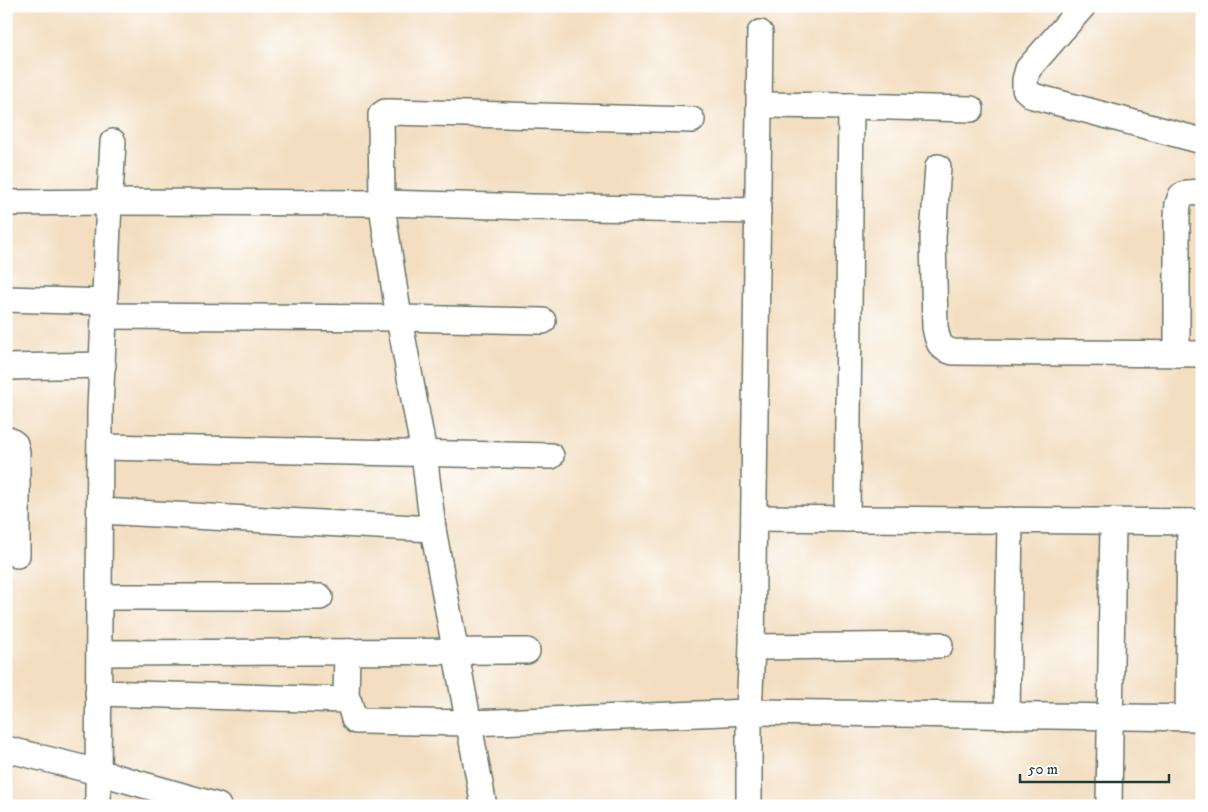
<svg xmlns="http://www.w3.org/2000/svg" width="1208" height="812" font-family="'IM FELL DW Pica',serif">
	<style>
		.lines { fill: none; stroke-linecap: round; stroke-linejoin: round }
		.minor-casing { stroke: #697565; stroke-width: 28 }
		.minor { stroke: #fff; stroke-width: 25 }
	</style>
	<rect width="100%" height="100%" fill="#fff"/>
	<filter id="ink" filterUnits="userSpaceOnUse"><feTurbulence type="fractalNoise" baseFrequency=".02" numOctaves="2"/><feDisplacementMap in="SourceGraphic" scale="10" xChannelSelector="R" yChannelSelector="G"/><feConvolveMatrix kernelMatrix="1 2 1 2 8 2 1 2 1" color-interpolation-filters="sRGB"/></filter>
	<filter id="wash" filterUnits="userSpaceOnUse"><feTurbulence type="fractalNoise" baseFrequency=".0096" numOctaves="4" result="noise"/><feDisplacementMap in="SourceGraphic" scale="20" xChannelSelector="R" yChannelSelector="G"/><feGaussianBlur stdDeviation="1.12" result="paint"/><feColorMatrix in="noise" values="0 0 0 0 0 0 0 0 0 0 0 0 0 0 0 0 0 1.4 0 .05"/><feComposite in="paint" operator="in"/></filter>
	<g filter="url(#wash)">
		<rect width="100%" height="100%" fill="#f3dec1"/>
	</g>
	<g filter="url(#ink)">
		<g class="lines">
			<defs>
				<g id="minor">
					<polyline points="1083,6 1028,69 1025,80 1025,89 1033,96 1202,141"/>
					<polyline points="760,105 851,106 971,109"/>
					<path d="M938,167L933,237L935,327C938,341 938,348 953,352L1202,354"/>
					<polyline points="6,203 109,202 382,203 533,207 758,211"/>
					<polyline points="6,299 105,302"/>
					<polyline points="105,316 399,318 543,321"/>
					<polyline points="1177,354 1177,217 1178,204 1181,196 1188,193 1202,192"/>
					<polyline points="6,367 103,365"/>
					<polyline points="6,440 9,440 15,444 17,452 17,555"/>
					<polyline points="101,447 551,456"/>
					<polyline points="100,511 433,529"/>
					<polyline points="754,518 1202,522"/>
					<polyline points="847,519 851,106"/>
					<polyline points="100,597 320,597"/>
					<polyline points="752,647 940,645"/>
					<polyline points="99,653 527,651"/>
					<polyline points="98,693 346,700 349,702 354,719 356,721 362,721 469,723 749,712 1202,718"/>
					<polyline points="346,700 347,652"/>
					<polyline points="1007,716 1010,520"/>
					<polyline points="1188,718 1190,522"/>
					<polyline points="6,749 98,772 218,806"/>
					<polyline points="98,806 100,410 109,202 111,178 113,142"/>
					<polyline points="484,806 433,529 424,453 399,318 384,220 382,203 381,115 385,112 390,112 692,120"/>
					<polyline points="749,806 749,712 752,647 760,33"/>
					<polyline points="1109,806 1113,521"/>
				</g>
			</defs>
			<use href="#minor" class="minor-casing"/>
			<use href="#minor" class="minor"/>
		</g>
	</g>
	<rect width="1208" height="812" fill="none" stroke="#fff" stroke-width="25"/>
	<path d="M1020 774v8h149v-8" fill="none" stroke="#1f3d34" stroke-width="2.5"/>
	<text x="1028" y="774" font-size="15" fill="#1f3d34" stroke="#ffffff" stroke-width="4" paint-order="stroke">50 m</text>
</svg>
